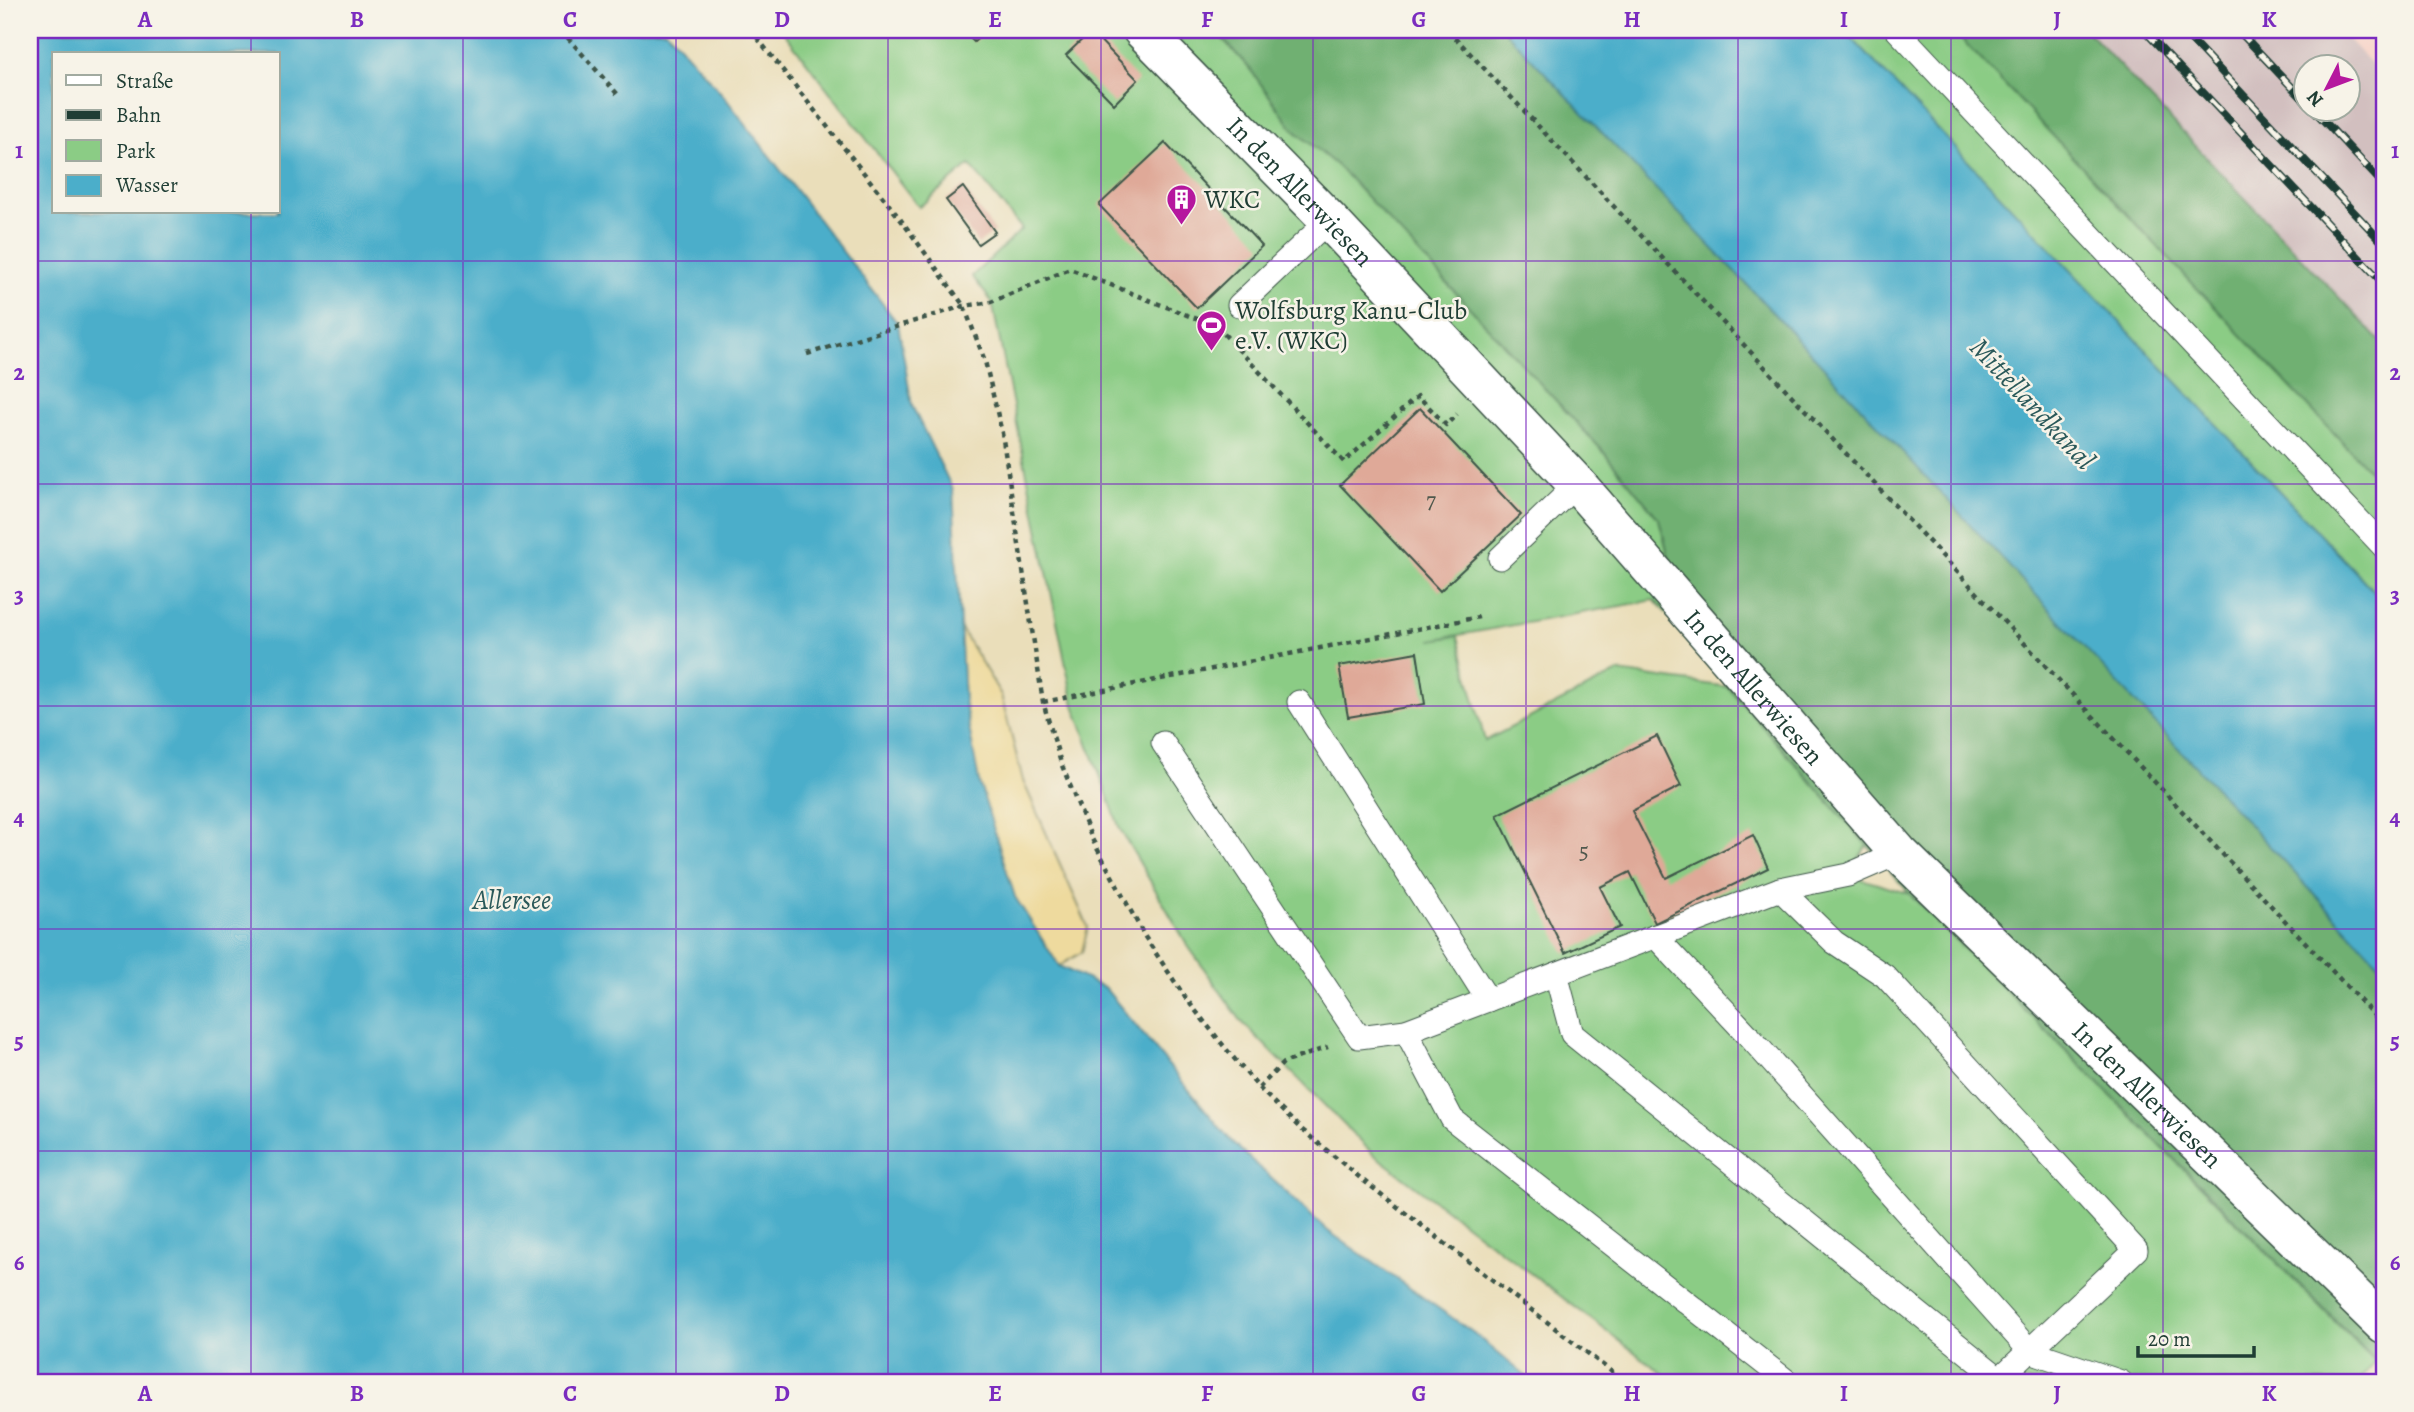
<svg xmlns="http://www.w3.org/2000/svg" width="2414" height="1412" font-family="Alegreya,serif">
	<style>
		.built { fill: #f7d1c6 }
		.industrial { fill: #d2bfbf; fill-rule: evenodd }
		.green { fill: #8bcc85; stroke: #55845c; stroke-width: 2 }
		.forest { fill: #70b072; stroke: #487653; stroke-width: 2 }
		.sand { fill: #eeda9e; stroke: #868c69; stroke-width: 2 }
		.water { fill: #4baeca; stroke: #35767f; stroke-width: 2; fill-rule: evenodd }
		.building { fill: #dfa998 }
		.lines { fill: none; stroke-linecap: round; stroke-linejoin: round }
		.service-casing { stroke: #3d5548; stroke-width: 25 }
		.minor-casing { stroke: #3d5548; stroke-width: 41 }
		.path { stroke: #3d5548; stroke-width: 4.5; stroke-dasharray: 5 5; stroke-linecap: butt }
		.service { stroke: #fff; stroke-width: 23 }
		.minor { stroke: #fff; stroke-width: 38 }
		.rail-casing { stroke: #1f3d34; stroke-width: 8 }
		.rail { stroke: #f7f3e8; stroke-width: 5; stroke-dasharray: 16; stroke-linecap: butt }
		.grid { fill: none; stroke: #7b2cbf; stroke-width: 2; stroke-opacity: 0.55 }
		.labels { text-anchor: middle; stroke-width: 5; stroke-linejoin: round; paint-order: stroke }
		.number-label { font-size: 23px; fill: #4f584d }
		.street-label { font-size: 26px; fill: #1f3d34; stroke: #f7f3e8 }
		.poi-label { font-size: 26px; fill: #1f3d34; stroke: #f7f3e8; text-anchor: start }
		.water-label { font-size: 28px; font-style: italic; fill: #2a595a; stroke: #f7f3e8 }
		.neatline { fill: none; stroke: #7b2cbf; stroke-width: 2.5 }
		.grid-label { font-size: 23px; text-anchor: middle; font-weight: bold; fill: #7b2cbf }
	</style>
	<rect width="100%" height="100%" fill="#f7f3e8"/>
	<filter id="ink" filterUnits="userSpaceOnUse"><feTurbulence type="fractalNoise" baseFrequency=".0143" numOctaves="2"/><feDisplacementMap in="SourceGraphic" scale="14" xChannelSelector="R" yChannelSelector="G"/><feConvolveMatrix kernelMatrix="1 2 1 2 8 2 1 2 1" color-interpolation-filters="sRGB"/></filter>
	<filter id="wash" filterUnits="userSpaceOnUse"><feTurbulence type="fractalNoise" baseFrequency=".00686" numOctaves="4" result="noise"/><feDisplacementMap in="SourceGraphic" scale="28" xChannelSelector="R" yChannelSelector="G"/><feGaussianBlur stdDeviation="1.57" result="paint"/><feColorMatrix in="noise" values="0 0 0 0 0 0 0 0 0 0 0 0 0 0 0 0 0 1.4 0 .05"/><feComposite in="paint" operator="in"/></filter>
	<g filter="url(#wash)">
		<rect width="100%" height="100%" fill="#eadeba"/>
		<polygon class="built" points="2339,30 2384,30 2384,78"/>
		<path class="industrial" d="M2086,30H2339L2384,78V345ZM2306,66H2348V108H2306Z"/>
		<g class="green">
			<polygon points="782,30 1215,30 1250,69 1294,130 1341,169 1601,449 1659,519 1690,638 1654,600 1431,640 1458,636 1485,741 1618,672 1728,687 1867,845 1848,875 1910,894 2375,1362 2358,1382 1674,1382 1373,1154 1242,1022 1188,946 1120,829 1074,705 992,302 972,276 1022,229 970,165 919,207"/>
			<polygon points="1844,30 1953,30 2384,486 2384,602"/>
		</g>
		<g class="forest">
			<polygon points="1215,30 1504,30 1739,276 2384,969 2384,1369 1910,894 1728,687 1690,638 1659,519 1601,449 1341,169 1294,130 1250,69"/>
			<polygon points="1953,30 2086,30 2384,345 2384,486"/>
		</g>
		<polygon class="sand" points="960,627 1001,695 1023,781 1088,927 1082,952 1059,966 1015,897 979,782 964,700"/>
		<g class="water">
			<path d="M30,30H666L723,95L898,324L912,406L953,490L964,700L979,782L1015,897L1059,966L1105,988L1231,1141L1328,1231L1471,1331L1533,1382H30ZM54,54H278V212H54Z"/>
			<polygon points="1504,30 1844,30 2384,602 2384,969 1739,276"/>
		</g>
		<g id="blocks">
			<g class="building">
				<polygon points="962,30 987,30 974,42"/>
				<polygon points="1091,31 1138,80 1114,104 1066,55"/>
				<polygon points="1165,143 1262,246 1197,308 1099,205"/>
				<polygon points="963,187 995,232 978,244 946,200"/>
				<polygon points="1420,408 1521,515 1440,591 1340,485"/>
				<polygon points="1417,652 1425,704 1348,717 1339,666"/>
				<polygon points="1657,736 1681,786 1632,811 1666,878 1753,835 1768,868 1655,923 1630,872 1600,887 1620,927 1565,953 1497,815"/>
			</g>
		</g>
	</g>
	<g filter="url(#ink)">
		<use href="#blocks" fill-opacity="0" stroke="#3d5548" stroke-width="2"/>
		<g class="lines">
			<defs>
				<g id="service">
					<polyline points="1897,30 2384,547"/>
					<polyline points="1239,305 1329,220"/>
					<polyline points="1500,558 1577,484"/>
					<polyline points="1299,702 1488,1000"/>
					<polyline points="1163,743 1359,1037 1406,1031 1780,889 1848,875 1899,853"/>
					<polyline points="1780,889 1834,942 1885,976 2136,1250 1996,1382"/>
					<polyline points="1655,936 1747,1034 2030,1351 2121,1382"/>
					<polyline points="1556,974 1572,1034 2000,1379"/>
					<polyline points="1406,1031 1452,1119 1788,1382"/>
				</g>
				<g id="minor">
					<path id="s1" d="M1142,30L1329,220L1577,484L1899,853L2384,1325"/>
				</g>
			</defs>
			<use href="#service" class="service-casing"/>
			<use href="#minor" class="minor-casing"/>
			<g class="path">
				<polyline points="561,30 620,97"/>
				<polyline points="751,30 901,220 964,306 985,361 1002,433 1043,702 1061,763 1092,839 1145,937 1187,1000 1227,1050 1259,1088 1300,1128 1364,1181 1625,1382"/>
				<polyline points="1448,30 2384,1026"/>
				<polyline points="1224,334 1344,462 1418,396 1446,425 1457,414"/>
				<polyline points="807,354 964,306 991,302 1070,269 1215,326"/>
				<polyline points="1043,702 1479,617"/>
				<polyline points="1259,1088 1283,1063 1328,1047"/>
			</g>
			<use href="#service" class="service"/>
			<use href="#minor" class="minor"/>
			<defs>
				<g id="rail">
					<polyline points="2144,30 2384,284"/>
					<polyline points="2182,30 2384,244"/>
					<polyline points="2238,30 2306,102"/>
					<polyline points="2312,108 2384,185"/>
				</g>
			</defs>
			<use href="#rail" class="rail-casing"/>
			<use href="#rail" class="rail"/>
		</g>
	</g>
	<path class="grid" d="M251,30V54M463,30V1382M676,30V1382M888,30V1382M1101,30V1382M1313,30V1382M1526,30V1382M1738,30V1382M1951,30V1382M2163,30V1382M251,212V1382M30,261H2384M30,484H2384M30,706H2384M30,929H2384M30,1151H2384"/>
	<defs>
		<symbol id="building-pin" viewBox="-11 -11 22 30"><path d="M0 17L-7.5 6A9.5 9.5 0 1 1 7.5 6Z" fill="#b5179e" stroke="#f7f3e8"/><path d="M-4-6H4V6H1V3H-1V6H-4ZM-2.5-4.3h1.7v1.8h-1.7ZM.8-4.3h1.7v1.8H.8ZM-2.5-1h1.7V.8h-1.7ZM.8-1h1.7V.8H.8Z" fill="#fff"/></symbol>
		<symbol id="stadium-pin" viewBox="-11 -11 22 30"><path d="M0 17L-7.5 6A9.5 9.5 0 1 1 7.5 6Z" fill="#b5179e" stroke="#f7f3e8"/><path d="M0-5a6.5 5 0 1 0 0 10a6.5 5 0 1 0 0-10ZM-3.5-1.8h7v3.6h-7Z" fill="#fff"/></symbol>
	</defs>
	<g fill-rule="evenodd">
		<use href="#building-pin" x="1164" y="182" width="35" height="47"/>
		<use href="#stadium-pin" x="1194" y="308" width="35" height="47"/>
	</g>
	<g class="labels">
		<g class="number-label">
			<text x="1431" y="508">7</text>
			<text x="1584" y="859">5</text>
		</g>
		<g class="street-label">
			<text dy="9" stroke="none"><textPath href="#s1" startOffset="226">In den Allerwiesen</textPath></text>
			<text dy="9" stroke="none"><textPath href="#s1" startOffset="898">In den Allerwiesen</textPath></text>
			<text dy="9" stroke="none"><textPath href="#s1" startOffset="1465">In den Allerwiesen</textPath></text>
		</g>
		<g class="poi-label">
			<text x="1204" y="208">WKC</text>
			<text x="1235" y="319">Wolfsburg Kanu-Club<tspan x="1235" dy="30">e.V. (WKC)</tspan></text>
		</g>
		<g class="water-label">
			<text transform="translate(2033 403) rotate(47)" y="10">Mittellandkanal</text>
			<text x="512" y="909">Allersee</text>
		</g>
	</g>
	<rect width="2414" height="1412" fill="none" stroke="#f7f3e8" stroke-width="77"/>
	<rect x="52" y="52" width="228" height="161" fill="#f7f3e8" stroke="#a1aaa0" stroke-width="2"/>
	<rect x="66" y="75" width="35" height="10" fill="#ffffff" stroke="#a1aaa0" stroke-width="2"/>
	<text x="116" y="88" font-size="21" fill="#1f3d34">Straße</text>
	<rect x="66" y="110" width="35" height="10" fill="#1f3d34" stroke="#a1aaa0" stroke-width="2"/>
	<text x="116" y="122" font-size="21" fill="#1f3d34">Bahn</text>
	<rect x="66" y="140" width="35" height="21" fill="#8bcc85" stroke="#a1aaa0" stroke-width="2"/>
	<text x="116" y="158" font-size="21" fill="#1f3d34">Park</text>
	<rect x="66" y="175" width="35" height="21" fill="#4baeca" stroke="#a1aaa0" stroke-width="2"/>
	<text x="116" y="192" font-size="21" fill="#1f3d34">Wasser</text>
	<g transform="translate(2327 88) rotate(228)"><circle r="33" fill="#f7f3e8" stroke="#a1aaa0" stroke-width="2"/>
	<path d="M0-5L12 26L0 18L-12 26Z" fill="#b5179e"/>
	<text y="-10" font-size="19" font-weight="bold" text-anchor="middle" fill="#1f3d34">N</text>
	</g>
	<path d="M2138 1346v10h116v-10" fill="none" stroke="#1f3d34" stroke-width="3.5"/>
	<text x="2148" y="1346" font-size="21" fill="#1f3d34" stroke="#f7f3e8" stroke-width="5" paint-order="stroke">20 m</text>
	<rect x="38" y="38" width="2338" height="1336" class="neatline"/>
	<g class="grid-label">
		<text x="145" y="27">A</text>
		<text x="357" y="27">B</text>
		<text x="570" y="27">C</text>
		<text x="782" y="27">D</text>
		<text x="995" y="27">E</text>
		<text x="1207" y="27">F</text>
		<text x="1419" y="27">G</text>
		<text x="1632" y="27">H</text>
		<text x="1844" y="27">I</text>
		<text x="2057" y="27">J</text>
		<text x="2269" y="27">K</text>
		<text x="19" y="158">1</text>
		<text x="2395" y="158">1</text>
		<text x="19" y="380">2</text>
		<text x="2395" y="380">2</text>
		<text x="19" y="603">3</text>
		<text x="2395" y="603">3</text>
		<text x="19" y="825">4</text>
		<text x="2395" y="825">4</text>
		<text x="19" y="1048">5</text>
		<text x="2395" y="1048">5</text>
		<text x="19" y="1270">6</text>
		<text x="2395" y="1270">6</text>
		<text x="145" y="1401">A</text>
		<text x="357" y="1401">B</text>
		<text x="570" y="1401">C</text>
		<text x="782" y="1401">D</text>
		<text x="995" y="1401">E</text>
		<text x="1207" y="1401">F</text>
		<text x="1419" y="1401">G</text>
		<text x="1632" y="1401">H</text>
		<text x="1844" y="1401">I</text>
		<text x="2057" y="1401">J</text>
		<text x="2269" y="1401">K</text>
	</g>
</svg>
